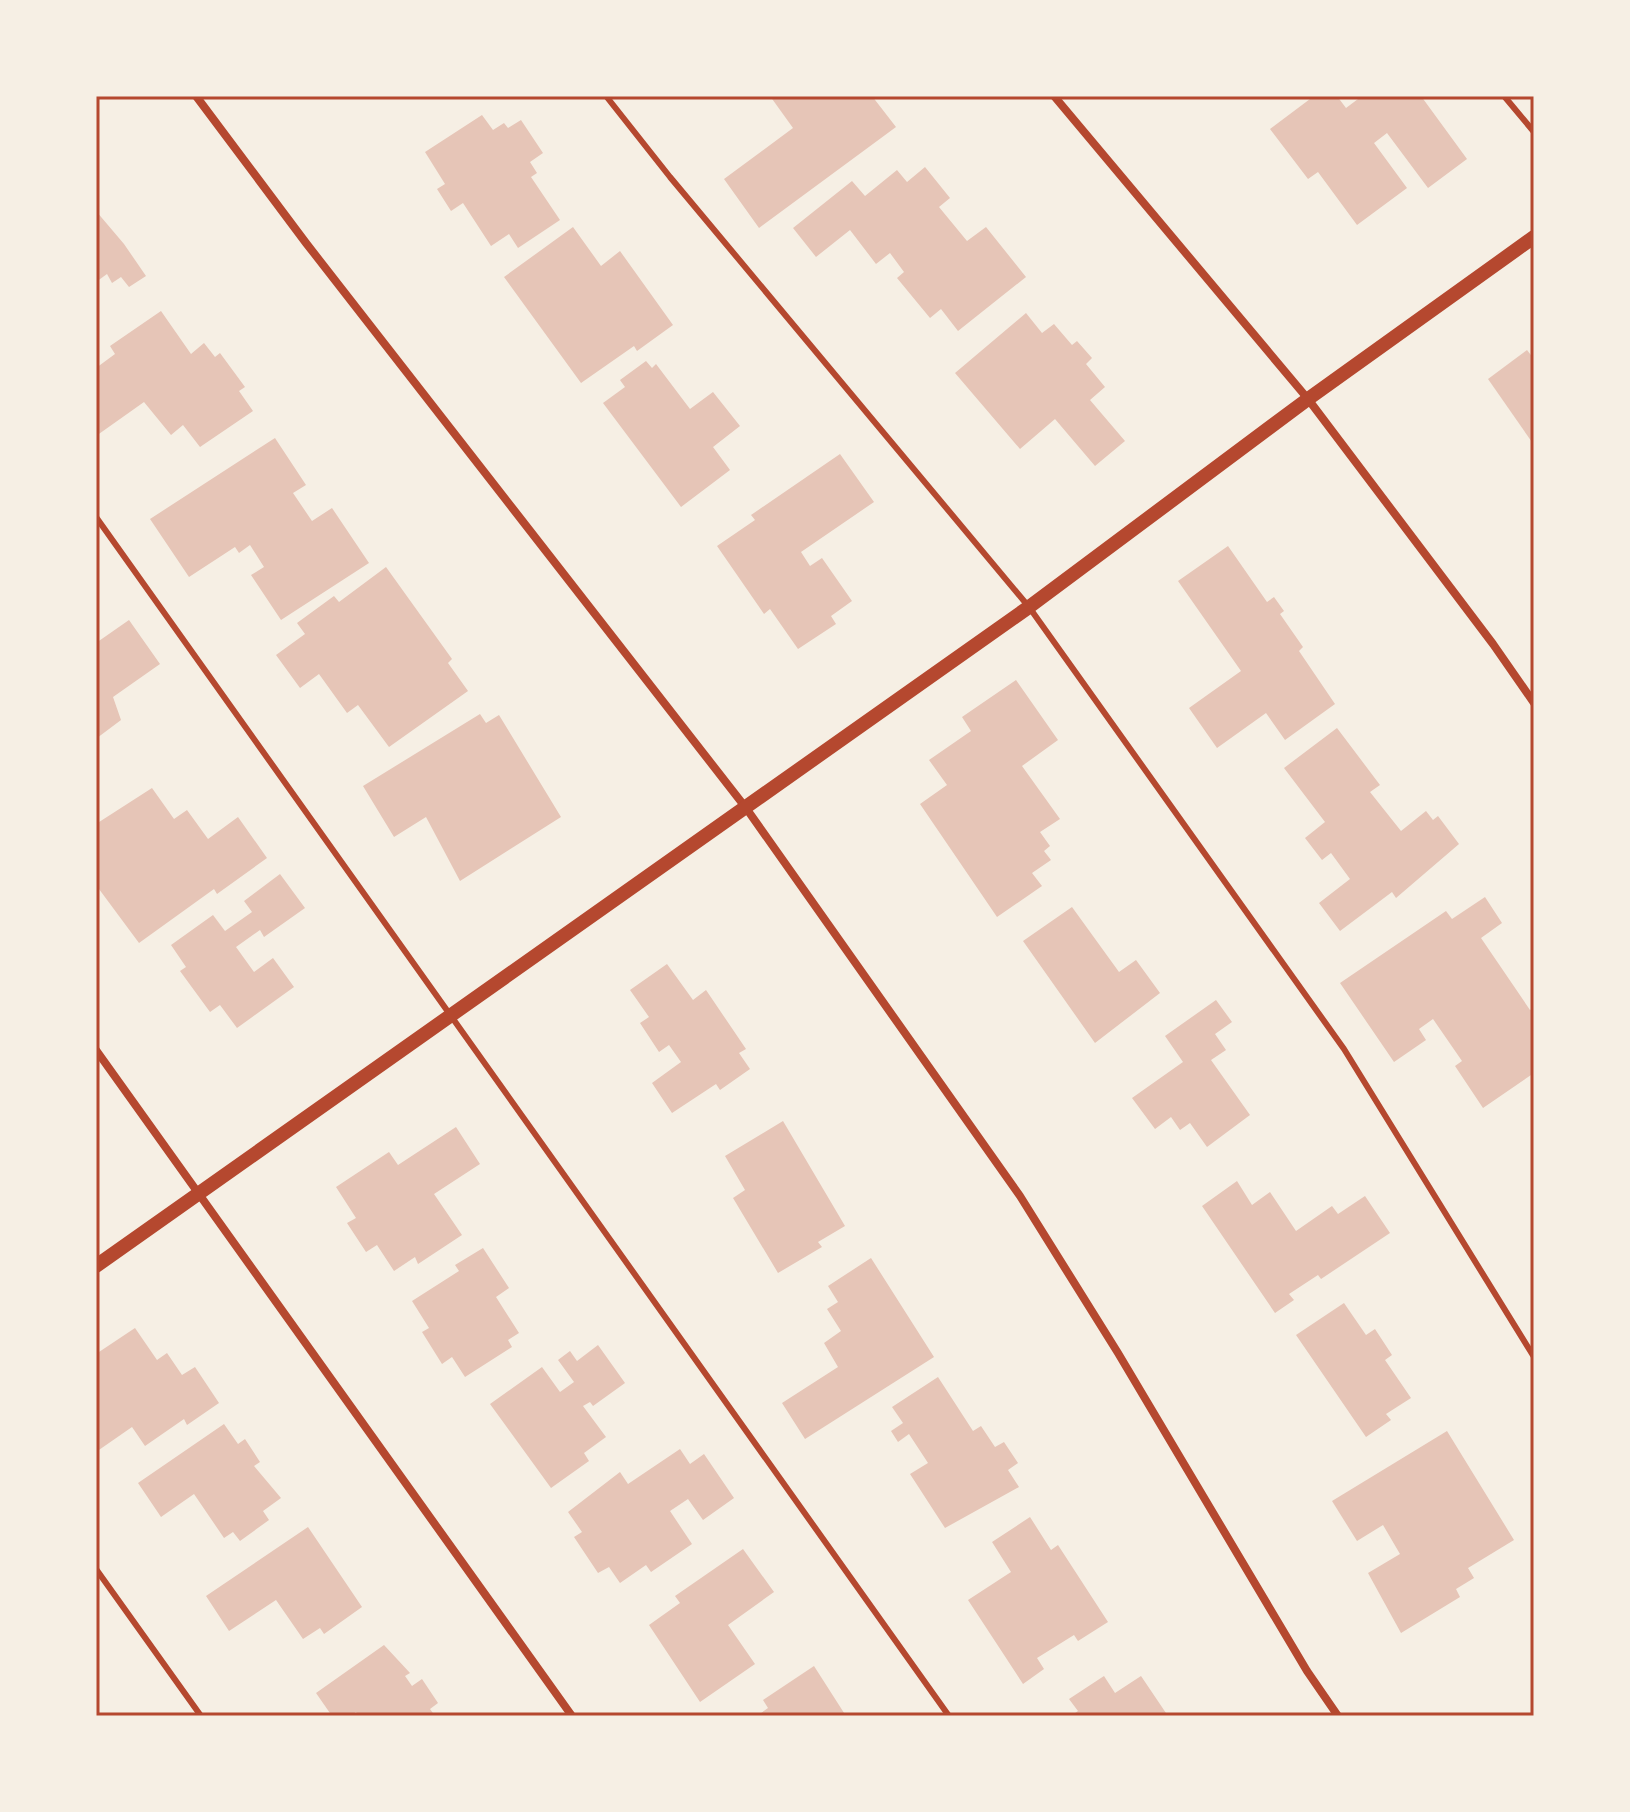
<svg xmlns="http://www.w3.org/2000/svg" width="1630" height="1812" font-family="Figtree,sans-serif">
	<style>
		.building { fill: #e6c5b7 }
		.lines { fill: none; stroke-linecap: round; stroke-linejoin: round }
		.service { stroke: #b5482f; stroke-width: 6 }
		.minor { stroke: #b5482f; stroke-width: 8 }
		.tertiary { stroke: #b5482f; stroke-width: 14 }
		.neatline { fill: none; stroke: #b5482f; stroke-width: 3 }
	</style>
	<rect width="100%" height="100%" fill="#f6efe4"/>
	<g class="building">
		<polygon points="770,96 872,96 896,127 759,228 724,179 793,128"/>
		<polygon points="1314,96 1337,96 1346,108 1362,96 1421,96 1467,159 1428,188 1387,133 1374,143 1407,188 1357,225 1318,172 1308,179 1270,129"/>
		<polygon points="482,115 493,130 504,123 508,128 521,120 543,153 530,162 537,173 531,177 560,220 518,248 509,234 491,246 463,203 451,211 437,189 445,184 425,152"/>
		<polygon points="925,167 950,198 939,207 967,241 986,227 1026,277 958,331 941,309 930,318 897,278 904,272 890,253 876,264 850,230 816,257 793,228 852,181 865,196 897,170 907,182"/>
		<polygon points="96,211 124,244 146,276 129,287 121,277 112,283 107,274 96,282"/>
		<polygon points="573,227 601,266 620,251 673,325 637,351 634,346 581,383 504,277"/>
		<polygon points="161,311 191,354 204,343 215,357 220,353 245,387 239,391 253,411 200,447 183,425 171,435 144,402 96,436 96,368 115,354 110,346"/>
		<polygon points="1026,313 1042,333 1054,324 1072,345 1077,341 1092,358 1086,364 1105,387 1090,400 1125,441 1095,466 1055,419 1020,449 955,373"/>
		<polygon points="1527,350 1534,359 1534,445 1488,379"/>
		<polygon points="646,361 652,368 656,364 690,409 713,392 740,426 713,447 730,470 681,507 603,403 625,387 620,380"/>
		<polygon points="275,438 306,485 293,493 312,521 332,508 369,563 281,620 251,575 264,567 250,545 239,553 235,547 189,577 150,519"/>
		<polygon points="840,454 874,502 801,552 810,566 822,558 852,601 831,616 836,624 798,649 770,609 764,614 717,546 755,520 751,515"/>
		<polygon points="1228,546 1267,602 1274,597 1284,611 1280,614 1303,647 1299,651 1335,704 1285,740 1266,713 1217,748 1189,708 1241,671 1178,581"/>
		<polygon points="386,567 452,659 448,663 468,691 389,747 358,705 347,713 319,674 300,688 276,655 305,634 297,623 334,596 339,602"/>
		<polygon points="129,620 160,664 113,697 121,720 97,738 99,742 96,744 96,643"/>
		<polygon points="1016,680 1058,740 1022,766 1060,819 1040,832 1050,846 1044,851 1051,860 1032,873 1042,886 997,917 920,804 947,785 929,760 971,731 962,717"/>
		<polygon points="480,714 486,723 499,715 561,817 460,881 426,817 394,837 363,786"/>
		<polygon points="1337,728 1380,785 1370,792 1401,831 1426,811 1433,820 1438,816 1459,844 1396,898 1392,892 1340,931 1319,903 1350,879 1331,853 1322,860 1305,838 1325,822 1284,768"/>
		<polygon points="152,788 174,819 187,810 208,839 238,817 267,858 217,894 214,889 139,943 96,885 96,824"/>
		<polygon points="280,874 305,908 264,937 260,930 236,947 254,972 273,958 294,987 237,1028 220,1005 210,1012 180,971 186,967 171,945 213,915 225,931 252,912 244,901"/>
		<polygon points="1485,897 1502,923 1481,938 1530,1010 1534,1008 1534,1073 1483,1108 1455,1066 1462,1061 1433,1019 1419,1029 1426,1040 1394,1062 1340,983 1446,911 1452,919"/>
		<polygon points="1072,907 1119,972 1136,960 1160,993 1095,1043 1023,941"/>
		<polygon points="667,964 693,1000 706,990 746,1049 739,1053 750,1069 720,1090 716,1084 672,1113 652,1083 681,1062 669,1045 659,1052 640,1023 649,1017 630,990"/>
		<polygon points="1216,1000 1232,1022 1215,1034 1226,1050 1211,1060 1250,1115 1207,1147 1190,1123 1180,1130 1171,1117 1155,1129 1132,1098 1183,1062 1165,1036"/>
		<polygon points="783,1121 845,1226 818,1242 822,1247 778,1273 733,1198 745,1190 725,1156"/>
		<polygon points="456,1127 480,1164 434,1194 462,1235 418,1264 415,1257 394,1271 377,1245 366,1252 347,1223 356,1218 336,1187 389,1152 398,1165"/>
		<polygon points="1237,1181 1252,1205 1270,1192 1296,1231 1332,1206 1338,1214 1365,1196 1390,1233 1321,1279 1318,1275 1289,1294 1294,1300 1275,1313 1202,1206"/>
		<polygon points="483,1248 509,1288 496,1297 519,1333 508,1340 512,1347 465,1377 452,1357 442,1364 422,1332 429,1328 412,1301 459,1271 455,1265"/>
		<polygon points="871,1258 934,1357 805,1439 782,1403 838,1367 824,1343 841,1331 827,1309 838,1302 828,1286"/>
		<polygon points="1344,1303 1366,1335 1375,1329 1392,1355 1385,1360 1411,1398 1386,1414 1391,1420 1366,1437 1296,1335"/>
		<polygon points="135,1328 157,1360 167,1353 182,1375 195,1367 219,1403 187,1425 184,1419 145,1446 132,1427 96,1452 96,1354"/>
		<polygon points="598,1345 625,1383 593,1406 590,1402 583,1406 606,1437 584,1453 589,1461 551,1488 490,1404 542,1367 560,1392 574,1382 558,1360 570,1351 577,1361"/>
		<polygon points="938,1377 973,1431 981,1426 995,1447 1004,1442 1018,1463 1008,1470 1019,1487 945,1528 910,1474 928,1463 909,1434 898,1442 891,1431 903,1423 892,1407"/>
		<polygon points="224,1424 238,1444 245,1439 260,1462 254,1466 281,1498 263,1511 269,1520 240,1541 233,1532 224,1538 194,1494 161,1517 138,1483"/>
		<polygon points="1447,1431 1514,1540 1468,1568 1474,1578 1456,1589 1460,1597 1401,1633 1368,1573 1400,1554 1383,1525 1357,1541 1332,1501"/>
		<polygon points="680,1449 690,1464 704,1454 734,1498 703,1520 688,1499 670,1511 692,1544 651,1572 646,1565 620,1583 609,1567 598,1573 574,1537 582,1532 568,1512 620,1472 628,1484"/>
		<polygon points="1030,1517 1051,1550 1058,1545 1108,1622 1078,1641 1074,1635 1037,1658 1044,1669 1023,1684 968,1600 1011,1572 992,1542"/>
		<polygon points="308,1527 362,1607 324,1634 320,1628 303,1639 276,1600 229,1631 206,1596"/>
		<polygon points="743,1549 774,1592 728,1625 755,1664 700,1702 649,1625 680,1603 675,1596"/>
		<polygon points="384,1645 410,1673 405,1676 412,1686 422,1679 438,1703 430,1709 435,1716 359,1716 356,1712 350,1716 332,1716 316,1693"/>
		<polygon points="814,1666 846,1716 757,1716 768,1708 763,1700"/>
		<polygon points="1104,1676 1115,1693 1141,1676 1168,1716 1071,1716 1078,1711 1069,1699"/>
	</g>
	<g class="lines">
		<g class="service">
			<polyline points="606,96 670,177 1029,607 1344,1049 1534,1357"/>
			<polyline points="1504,96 1534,132"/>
			<polyline points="96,517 949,1716"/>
			<polyline points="96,1569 201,1716"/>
		</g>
		<g class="minor">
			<polyline points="196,96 306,243 746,808 1020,1196 1118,1353 1307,1671 1338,1716"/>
			<polyline points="1054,96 1308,399 1493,644 1534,703"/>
			<polyline points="96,1050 572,1716"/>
		</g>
		<polyline class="tertiary" points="96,1266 1029,607 1308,399 1534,237"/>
	</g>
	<rect width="1630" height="1812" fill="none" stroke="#f6efe4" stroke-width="196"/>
	<rect x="98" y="98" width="1434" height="1616" class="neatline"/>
</svg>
